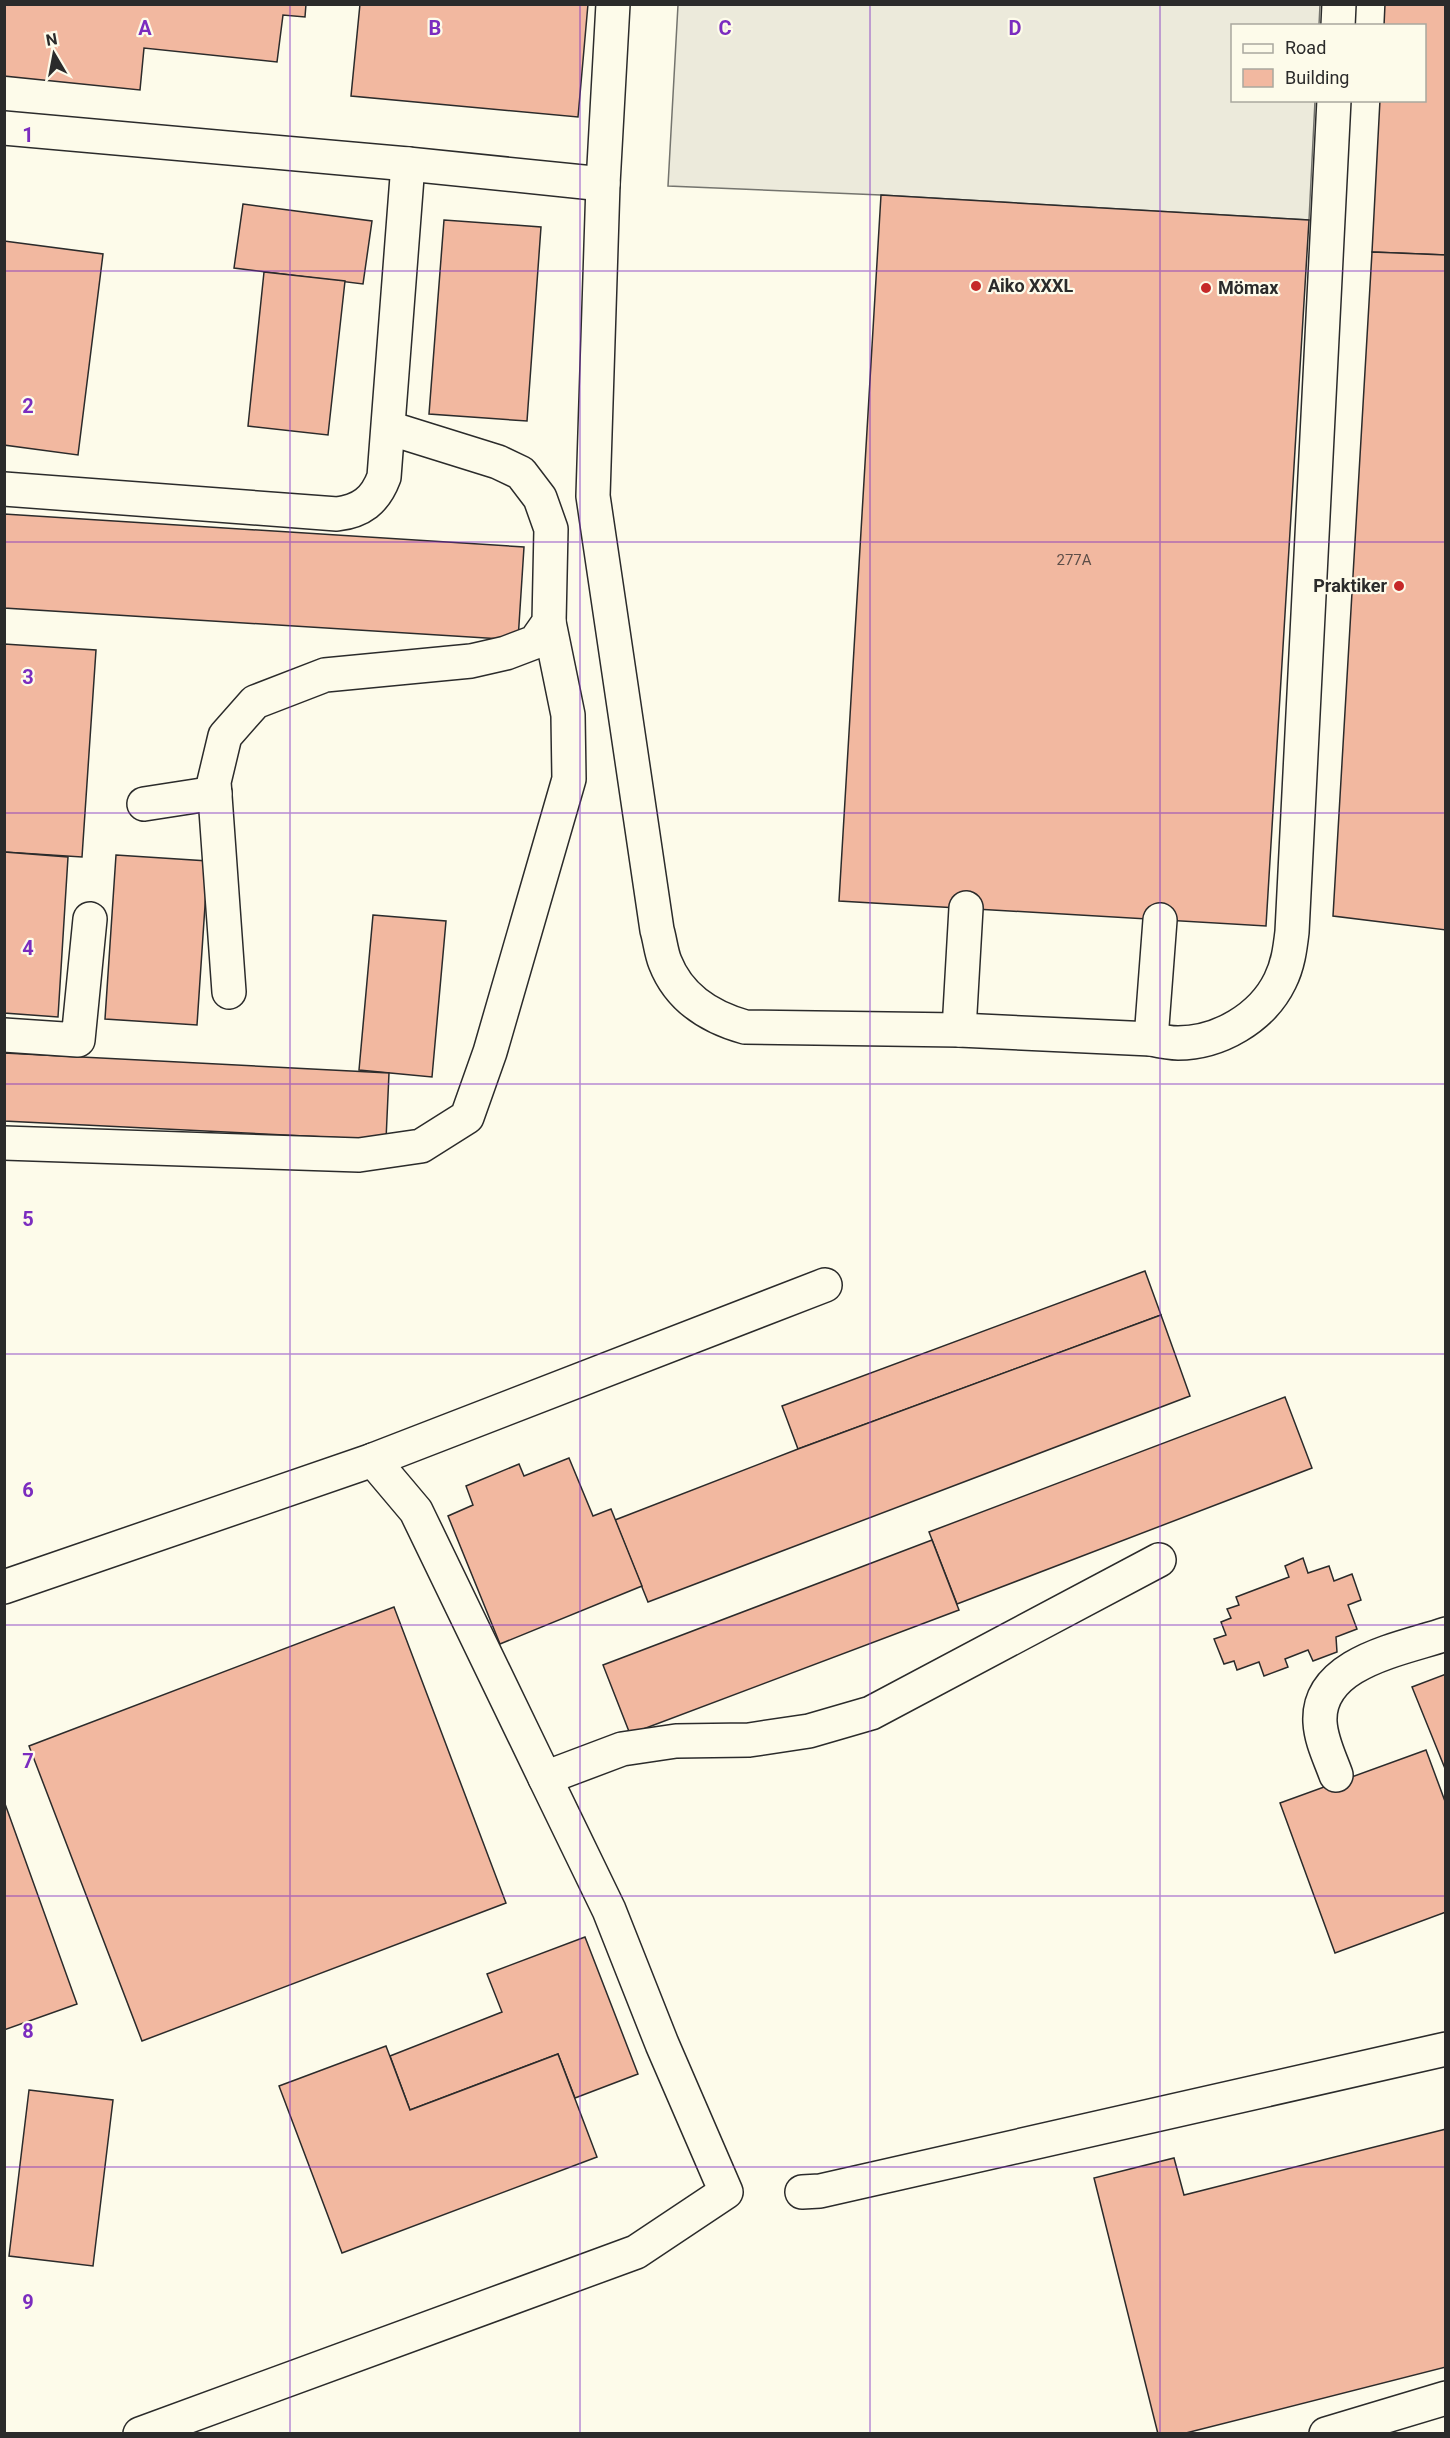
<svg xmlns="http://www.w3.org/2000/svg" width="1450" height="2438" font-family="Roboto,sans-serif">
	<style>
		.parking { fill: #eceadb; stroke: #74746e; stroke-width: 1.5 }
		.building { fill: #f2b8a0; stroke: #2b2b2b; stroke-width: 1.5 }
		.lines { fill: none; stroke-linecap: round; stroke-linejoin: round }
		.minor-casing { stroke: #2b2b2b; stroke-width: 36 }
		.minor { stroke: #fdfbea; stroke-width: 33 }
		.grid { fill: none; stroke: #7b2cbf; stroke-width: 1.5; stroke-opacity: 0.55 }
		.poi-dot { fill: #c62828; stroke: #fdfbea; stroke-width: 2 }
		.labels { text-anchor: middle; stroke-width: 4.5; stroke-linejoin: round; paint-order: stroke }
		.number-label { font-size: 15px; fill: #5d4e48 }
		.poi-label { font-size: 18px; font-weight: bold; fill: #2b2b2b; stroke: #fdfbea; text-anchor: start }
		.grid-label { font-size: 20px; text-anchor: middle; font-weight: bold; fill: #7b2cbf; stroke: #fdfbea; stroke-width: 4.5; stroke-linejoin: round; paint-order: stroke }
	</style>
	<rect width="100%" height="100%" fill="#fdfbea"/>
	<polygon class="parking" points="678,5 1320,5 1319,25 1232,26 1232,100 1315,101 1309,220 881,195 668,186"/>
	<g class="building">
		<polygon points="4,4 306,4 305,17 283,15 277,62 144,48 140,90 4,76"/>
		<polygon points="360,4 588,4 578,117 351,96"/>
		<polygon points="1385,4 1446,4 1446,255 1372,252 1380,100 1424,100 1424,26 1384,26"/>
		<polygon points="881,195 1309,220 1266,926 839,901"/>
		<polygon points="243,204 372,221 363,284 234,268"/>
		<polygon points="444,220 541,227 527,421 429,414"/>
		<polygon points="4,241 103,254 78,455 4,445"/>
		<polygon points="1372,252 1446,255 1446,930 1333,916"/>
		<polygon points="264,272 345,281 328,435 248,426"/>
		<polygon points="4,514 524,547 518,640 4,608"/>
		<polygon points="4,644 96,650 82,857 4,852"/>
		<polygon points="4,852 68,857 58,1017 4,1013"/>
		<polygon points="116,855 208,861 197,1025 105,1019"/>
		<polygon points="373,915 446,921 432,1077 359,1070"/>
		<polygon points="4,1053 389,1073 386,1140 4,1121"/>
		<polygon points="1145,1271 1161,1315 798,1449 782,1406"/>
		<polygon points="1161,1315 1190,1396 648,1602 615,1520 798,1449"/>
		<polygon points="1285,1397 1312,1468 957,1604 929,1532"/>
		<polygon points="569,1458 593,1516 611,1509 642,1586 500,1644 448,1516 473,1505 466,1486 519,1464 524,1476"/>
		<polygon points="932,1540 959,1610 630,1734 603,1665"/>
		<polygon points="1303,1558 1308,1573 1329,1566 1334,1581 1352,1574 1361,1600 1348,1605 1357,1629 1336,1637 1337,1652 1313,1661 1308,1650 1285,1659 1288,1667 1264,1676 1259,1662 1237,1670 1234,1661 1224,1664 1214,1639 1226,1635 1221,1622 1231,1618 1227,1609 1239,1605 1236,1597 1289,1577 1285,1566"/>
		<polygon points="394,1607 506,1903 142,2041 29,1746"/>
		<polygon points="1446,1674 1446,1771 1412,1687"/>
		<polygon points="1426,1750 1446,1804 1446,1912 1335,1953 1280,1803"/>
		<polygon points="4,1801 77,2004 4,2030"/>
		<polygon points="585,1937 638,2074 575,2098 558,2054 410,2110 390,2056 502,2012 487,1974"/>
		<polygon points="386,2046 410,2110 558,2054 597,2157 342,2253 279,2086"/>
		<polygon points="29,2090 113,2100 93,2266 9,2256"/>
		<polygon points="1446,2129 1446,2367 1182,2434 1158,2434 1094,2178 1174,2158 1184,2195"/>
	</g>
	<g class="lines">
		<defs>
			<g id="minor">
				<path d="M613,4L603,184L593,496L657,930C660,940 661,952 665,962C679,998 709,1017 745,1027L959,1030L1151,1039C1160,1041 1169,1043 1178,1043C1219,1043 1262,1018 1280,981C1288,965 1290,949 1292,932L1334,100"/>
				<polyline points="1338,26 1339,4"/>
				<polyline points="4,128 408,164 603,184"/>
				<path d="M4,489L337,514C361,511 375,501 384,477L408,164"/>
				<polyline points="144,804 215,793"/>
				<polyline points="229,992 214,782 225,736 255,702 325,675 471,661 506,653 535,642 549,622 551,529 540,498 521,473 498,462 389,428"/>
				<polyline points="959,1030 966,908"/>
				<polyline points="4,1035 78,1040 90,919"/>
				<polyline points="1151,1039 1160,920"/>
				<polyline points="4,1143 359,1155 421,1146 467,1117 490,1052 569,779 568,715 549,622"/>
				<polyline points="4,1587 373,1460 825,1285"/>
				<path d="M1336,1775C1330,1758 1321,1741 1320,1722C1317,1662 1402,1649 1446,1634"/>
				<polyline points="545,1778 622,1749 676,1741 749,1740 809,1731 871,1713 1159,1560"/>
				<polyline points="802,2192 820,2191 1446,2049"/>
				<polyline points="140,2434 636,2252 726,2192 662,2044 609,1910 545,1778 416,1511 373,1460"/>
				<polyline points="1326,2434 1446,2398"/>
			</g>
		</defs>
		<use href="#minor" class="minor-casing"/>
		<use href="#minor" class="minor"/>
	</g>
	<path class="grid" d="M290,4V2434M580,4V2434M870,4V2434M1160,4V2434M4,271H1446M4,542H1446M4,813H1446M4,1084H1446M4,1354H1446M4,1625H1446M4,1896H1446M4,2167H1446"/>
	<g class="poi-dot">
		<circle cx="976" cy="286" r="6"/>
		<circle cx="1206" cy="288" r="6"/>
		<circle cx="1399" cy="586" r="6"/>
	</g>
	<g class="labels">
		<g class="number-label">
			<text x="1074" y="565">277A</text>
		</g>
		<g class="poi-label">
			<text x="988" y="292">Aiko XXXL</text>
			<text x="1218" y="294">Mömax</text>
			<text x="1387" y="592" text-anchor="end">Praktiker</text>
		</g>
	</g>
	<g class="grid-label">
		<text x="145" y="35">A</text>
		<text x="435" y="35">B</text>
		<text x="725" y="35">C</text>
		<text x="1015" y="35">D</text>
		<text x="28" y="142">1</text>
		<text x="28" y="413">2</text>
		<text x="28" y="684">3</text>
		<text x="28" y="955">4</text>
		<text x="28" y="1226">5</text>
		<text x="28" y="1497">6</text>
		<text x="28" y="1768">7</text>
		<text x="28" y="2038">8</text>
		<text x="28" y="2309">9</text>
	</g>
	<rect width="1450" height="2438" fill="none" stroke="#2b2b2b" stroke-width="12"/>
	<rect x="1231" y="24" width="195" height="78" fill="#fdfbea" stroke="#a9a89e" stroke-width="1.5"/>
	<rect x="1243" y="44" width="30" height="9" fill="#fdfbea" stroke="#a9a89e" stroke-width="1.5"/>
	<text x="1285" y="54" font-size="18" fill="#2b2b2b">Road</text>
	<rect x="1243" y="69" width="30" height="18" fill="#f2b8a0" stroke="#a9a89e" stroke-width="1.5"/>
	<text x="1285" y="84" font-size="18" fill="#2b2b2b">Building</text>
	<g transform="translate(54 54) rotate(350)" stroke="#fdfbea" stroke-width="4.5" paint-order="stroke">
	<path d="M0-4.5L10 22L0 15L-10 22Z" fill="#2b2b2b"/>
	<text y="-9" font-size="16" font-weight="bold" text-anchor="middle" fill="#2b2b2b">N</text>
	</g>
</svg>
